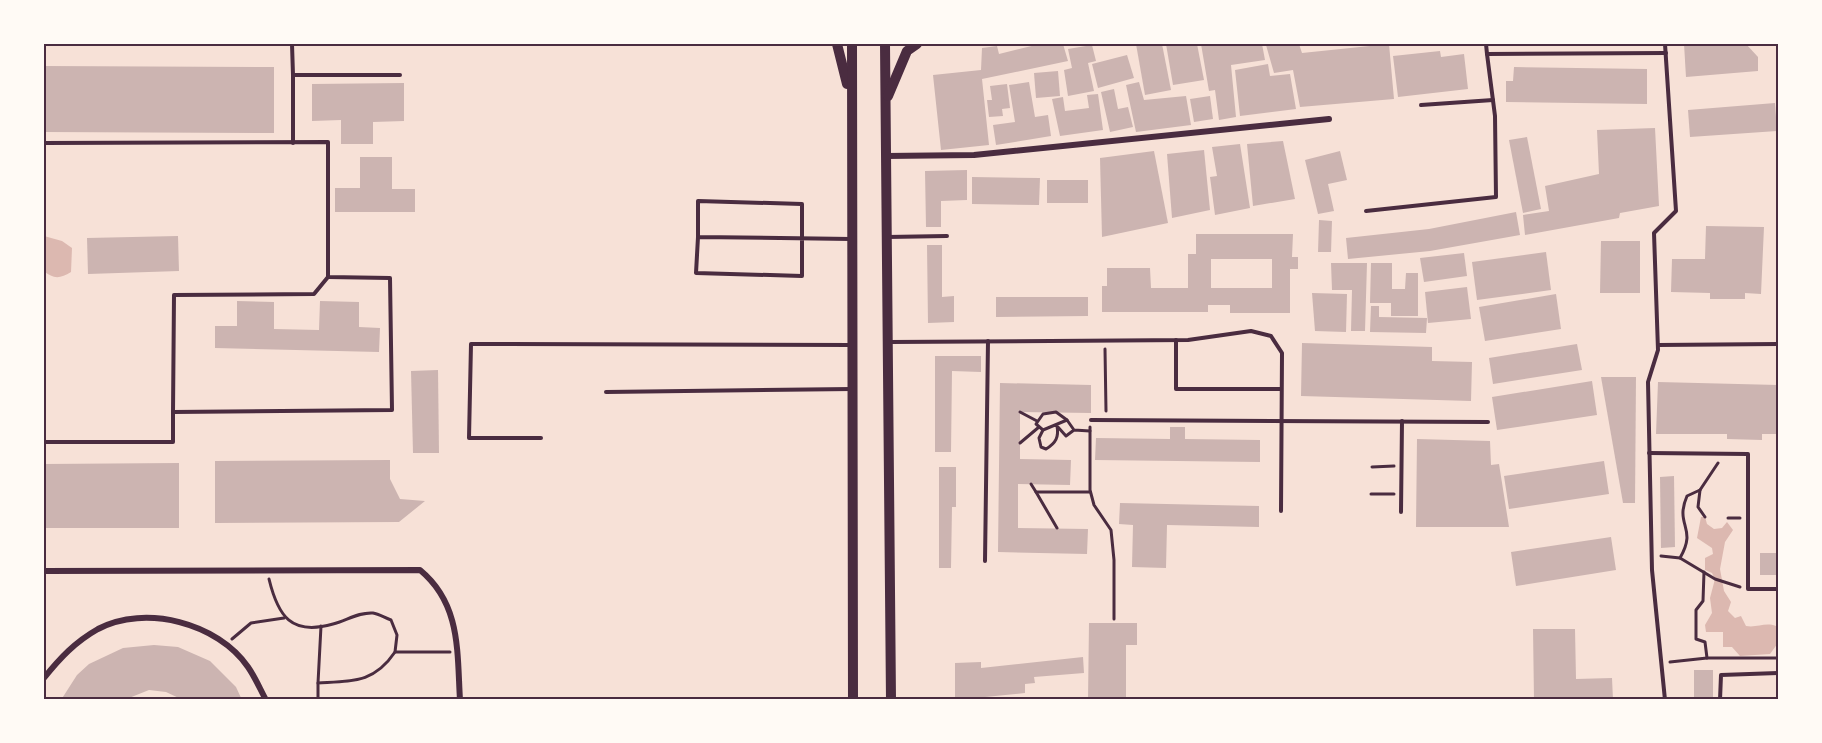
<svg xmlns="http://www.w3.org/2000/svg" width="1822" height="743" font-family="Commissioner,sans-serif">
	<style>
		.water { fill: #dcb8b0 }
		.building { fill: #ccb4b1; fill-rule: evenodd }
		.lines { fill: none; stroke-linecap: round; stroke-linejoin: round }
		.path { stroke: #4a2c40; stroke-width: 3 }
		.service { stroke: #4a2c40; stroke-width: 4 }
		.minor { stroke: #4a2c40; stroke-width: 6 }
		.secondary { stroke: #4a2c40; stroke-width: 10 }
		.neatline { fill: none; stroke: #4a2c40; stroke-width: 2 }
	</style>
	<rect width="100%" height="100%" fill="#f7e1d7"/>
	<g class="water">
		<path d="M44,236L62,241L72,248L71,272C60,279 53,279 44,271Z"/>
		<path d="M1701,517H1705L1707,524L1714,529L1722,528L1727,522L1733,530L1725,542L1720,569L1724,591L1731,602L1728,611L1735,618L1741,616L1746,626C1757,628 1765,622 1776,626L1778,643L1770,654L1740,656L1732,647H1723V632H1706L1705,625L1712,613L1710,598L1715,579L1712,573L1705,570V558L1713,554L1712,548L1697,538Z"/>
	</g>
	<g class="building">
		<polygon points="1040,44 1063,44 1068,61 982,79 989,145 941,150 933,75 981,70 982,48 997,46 999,54"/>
		<polygon points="1136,44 1162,44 1171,90 1145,95"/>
		<polygon points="1166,44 1197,44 1204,80 1173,85"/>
		<polygon points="1201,44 1262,44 1265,60 1231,65 1236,117 1219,120 1215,90 1209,91"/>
		<polygon points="1275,44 1299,44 1302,53 1389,44 1394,99 1300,107 1293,70 1274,73 1266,45"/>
		<polygon points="1684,44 1746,44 1758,57 1758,71 1686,77"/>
		<polygon points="1092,45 1096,61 1088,63 1094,91 1068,96 1064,70 1072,68 1068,49"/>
		<polygon points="1440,51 1441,57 1464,54 1468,89 1398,97 1393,56"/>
		<polygon points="1127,55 1134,78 1098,88 1092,64"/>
		<polygon points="1268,64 1270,76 1290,74 1296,109 1240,116 1235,70"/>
		<polygon points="44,66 274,67 274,133 44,132"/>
		<polygon points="1514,67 1647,69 1647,104 1506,102 1506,81 1513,81"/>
		<polygon points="1058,71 1060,96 1036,98 1034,73"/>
		<polygon points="1029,82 1035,117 1048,115 1051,136 996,145 993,125 1015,122 1009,85"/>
		<polygon points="1139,82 1144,100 1186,96 1191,125 1136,132 1126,85"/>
		<polygon points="404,83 404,121 373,122 373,144 341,144 341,120 312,121 312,84"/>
		<polygon points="1007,84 1010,108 1002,109 1003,116 989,117 987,100 992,100 990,86"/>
		<polygon points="1114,89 1118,109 1128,107 1133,127 1110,132 1101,92"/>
		<polygon points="1098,94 1103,130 1060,136 1052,99 1063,97 1065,111 1089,108 1087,95"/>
		<polygon points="1210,96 1213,119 1194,122 1190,99"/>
		<polygon points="1775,103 1777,131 1690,137 1688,110"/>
		<polygon points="1655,128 1659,206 1620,213 1619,218 1525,235 1523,215 1549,211 1545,186 1599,174 1597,130"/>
		<polygon points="1527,137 1541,209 1523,213 1509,140"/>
		<polygon points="1283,141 1295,199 1253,206 1247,144"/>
		<polygon points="1240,144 1250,208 1215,215 1210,177 1217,176 1212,147"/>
		<polygon points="1204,150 1210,210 1172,218 1167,154"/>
		<polygon points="1154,151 1168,223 1102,237 1100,158"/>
		<polygon points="1340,151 1347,180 1328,184 1334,211 1318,214 1305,160"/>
		<polygon points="360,157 392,157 392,189 415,189 415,212 335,212 335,188 360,188"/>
		<polygon points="967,170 967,200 941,201 941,227 926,227 925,171"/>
		<polygon points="972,177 1040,178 1039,205 972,204"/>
		<rect x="1047" y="180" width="41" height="23"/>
		<polygon points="1516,212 1520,235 1430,251 1348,259 1346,238 1429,229"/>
		<polygon points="1319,220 1332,221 1331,252 1318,252"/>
		<polygon points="1706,226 1764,227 1761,294 1745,293 1745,299 1710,299 1710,293 1671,292 1672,259 1705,259"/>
		<path d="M1196,234H1293L1292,257H1298V269H1290V313H1230V305H1208V312H1102V286H1107V268H1150L1151,288H1188V254H1196ZM1211,259H1272V288H1211Z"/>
		<polygon points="178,236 179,271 88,274 87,238"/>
		<polygon points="1601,241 1640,241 1640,293 1600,293"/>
		<polygon points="927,245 942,245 942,297 954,296 954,322 928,323"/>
		<polygon points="1546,252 1551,290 1477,300 1472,262"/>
		<polygon points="1464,253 1467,276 1424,282 1420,258"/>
		<polygon points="1331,263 1367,263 1365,331 1351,331 1352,290 1332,290"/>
		<polygon points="1371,263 1392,263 1392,289 1405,289 1406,273 1418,273 1418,316 1391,316 1391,303 1370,303"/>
		<polygon points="1467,287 1471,319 1428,323 1425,292"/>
		<polygon points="1312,293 1347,294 1346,332 1315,331"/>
		<polygon points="1556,294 1561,329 1485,341 1479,307"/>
		<polygon points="996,297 1088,297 1088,316 996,317"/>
		<polygon points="237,301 274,302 274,329 319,330 320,301 359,302 359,327 380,328 379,352 215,348 215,326 237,326"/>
		<polygon points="1371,306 1379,306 1379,317 1427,318 1426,333 1370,332"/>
		<polygon points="1302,343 1432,347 1432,361 1472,362 1471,401 1301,396"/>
		<polygon points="1577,344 1582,370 1493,384 1489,358"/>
		<polygon points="935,356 981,356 981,372 952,371 951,452 935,452"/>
		<polygon points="438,370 439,453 413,453 411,371"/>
		<polygon points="1601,377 1636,377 1635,503 1623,503"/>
		<polygon points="1592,381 1597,415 1497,430 1492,397"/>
		<polygon points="1658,382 1778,385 1778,434 1762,434 1762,440 1727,439 1727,434 1656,434"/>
		<polygon points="1000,383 1091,385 1091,413 1020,412 1020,459 1071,460 1070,485 1018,484 1018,528 1088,529 1087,554 998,552"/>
		<polygon points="1170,427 1185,427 1185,439 1260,440 1260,462 1095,460 1096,438 1170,439"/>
		<polygon points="1417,439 1490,441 1491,465 1499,464 1509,527 1416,527"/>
		<polygon points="390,460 390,479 400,499 425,501 399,522 215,523 215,461"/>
		<polygon points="1604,461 1609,494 1509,509 1504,476"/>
		<polygon points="179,463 179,528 44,528 44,464"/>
		<polygon points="939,467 956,467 956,507 952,507 951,568 939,568"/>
		<polygon points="1674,476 1675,547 1661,548 1660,477"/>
		<polygon points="1120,503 1259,506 1259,527 1167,525 1166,568 1132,567 1133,525 1119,524"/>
		<polygon points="1611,537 1616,570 1516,586 1511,552"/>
		<polygon points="1760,553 1778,553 1778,580 1776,580 1776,575 1760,575"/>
		<polygon points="1089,623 1137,623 1137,645 1126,645 1126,700 1088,700"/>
		<polygon points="1533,629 1575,629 1576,679 1612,678 1613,700 1534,700"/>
		<polygon points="154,645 178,647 210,661 236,687 242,700 183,700 166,692 149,690 124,700 61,700 77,675 89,664 123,648"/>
		<polygon points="1083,657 1084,673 1034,677 1035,683 1025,684 1025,693 955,700 955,663 981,662 981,668"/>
		<rect x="1694" y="670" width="19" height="30"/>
	</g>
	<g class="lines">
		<g class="path">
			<polyline points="1105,349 1106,411"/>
			<polyline points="1020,412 1037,421"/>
			<polyline points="1090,427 1090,490 1094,505 1111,530 1114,560 1114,619"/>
			<polyline points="1043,430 1036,424 1043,414 1056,412 1067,420"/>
			<path d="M1074,430L1067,420L1043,430L1039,438L1041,447L1046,449C1056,443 1059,437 1057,426L1066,436L1074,430L1090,431"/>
			<polyline points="1020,443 1039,427"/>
			<polyline points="1372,467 1394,466"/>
			<polyline points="1031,484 1036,492 1090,492"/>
			<polyline points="1036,492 1057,528"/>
			<polyline points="1371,494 1394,494"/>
			<polyline points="1705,517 1698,507 1700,490 1718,463"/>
			<polyline points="1728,518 1740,518"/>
			<polyline points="1661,556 1680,558 1715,579 1740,587"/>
			<path d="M1680,558C1698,527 1674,526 1687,496L1700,490"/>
			<polyline points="1704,572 1703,601 1696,610 1696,639 1705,642 1707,658 1778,658"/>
			<path d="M269,579C278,616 291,636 333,624C346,621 358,612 373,613C379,614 385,618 391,620L397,635L395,652H450"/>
			<polyline points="232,639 251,623 284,618"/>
			<polyline points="1670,662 1707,658"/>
			<polyline points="318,683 321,626"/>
			<path d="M318,700V683C353,681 374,683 395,652"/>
		</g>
		<g class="service">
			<polyline points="292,44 293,75"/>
			<polyline points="1486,44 1487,54 1666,53"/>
			<polyline points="1421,105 1493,100"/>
			<polyline points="44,143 328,142 328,277 390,278 392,410 173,412 173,442 44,442"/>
			<polyline points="293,143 293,75 400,75"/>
			<polyline points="1366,211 1496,197 1495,116 1487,54"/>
			<polyline points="698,237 696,273 802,276 802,204 698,201 698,237 851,239"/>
			<polyline points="887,237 947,236"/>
			<polyline points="1176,340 1176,389 1281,389"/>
			<polyline points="890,342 1188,340 1251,331 1271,336 1282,353 1281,511"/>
			<polyline points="1658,345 1778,344"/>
			<polyline points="606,392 852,389"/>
			<polyline points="173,412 174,295 314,294 328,277"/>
			<polyline points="1091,420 1488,422"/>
			<polyline points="541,438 469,438 471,344 852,345"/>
			<polyline points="1649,453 1748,454 1748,589 1778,589"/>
			<polyline points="1401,512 1402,421"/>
			<polyline points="985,561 988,341"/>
			<polyline points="1665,700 1652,570 1648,382 1658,350 1654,233 1676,211 1665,44"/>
			<polyline points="1720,700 1721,675 1778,673"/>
		</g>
		<g class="minor">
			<polyline points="886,156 974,155 1329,119"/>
			<path d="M44,571L420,570C461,604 457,651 460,700"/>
			<path d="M44,678C60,658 75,642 98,629C145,604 218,623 248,667C255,677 260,689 266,700"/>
		</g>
		<g class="secondary">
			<polyline points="837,44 847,84"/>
			<polyline points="852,44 853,700"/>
			<polyline points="885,44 891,700"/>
			<polyline points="888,96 907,51 917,44"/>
		</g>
	</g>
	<rect width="1822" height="743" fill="none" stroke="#fffaf5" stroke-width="90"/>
	<rect x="45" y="45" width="1732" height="653" class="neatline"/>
</svg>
